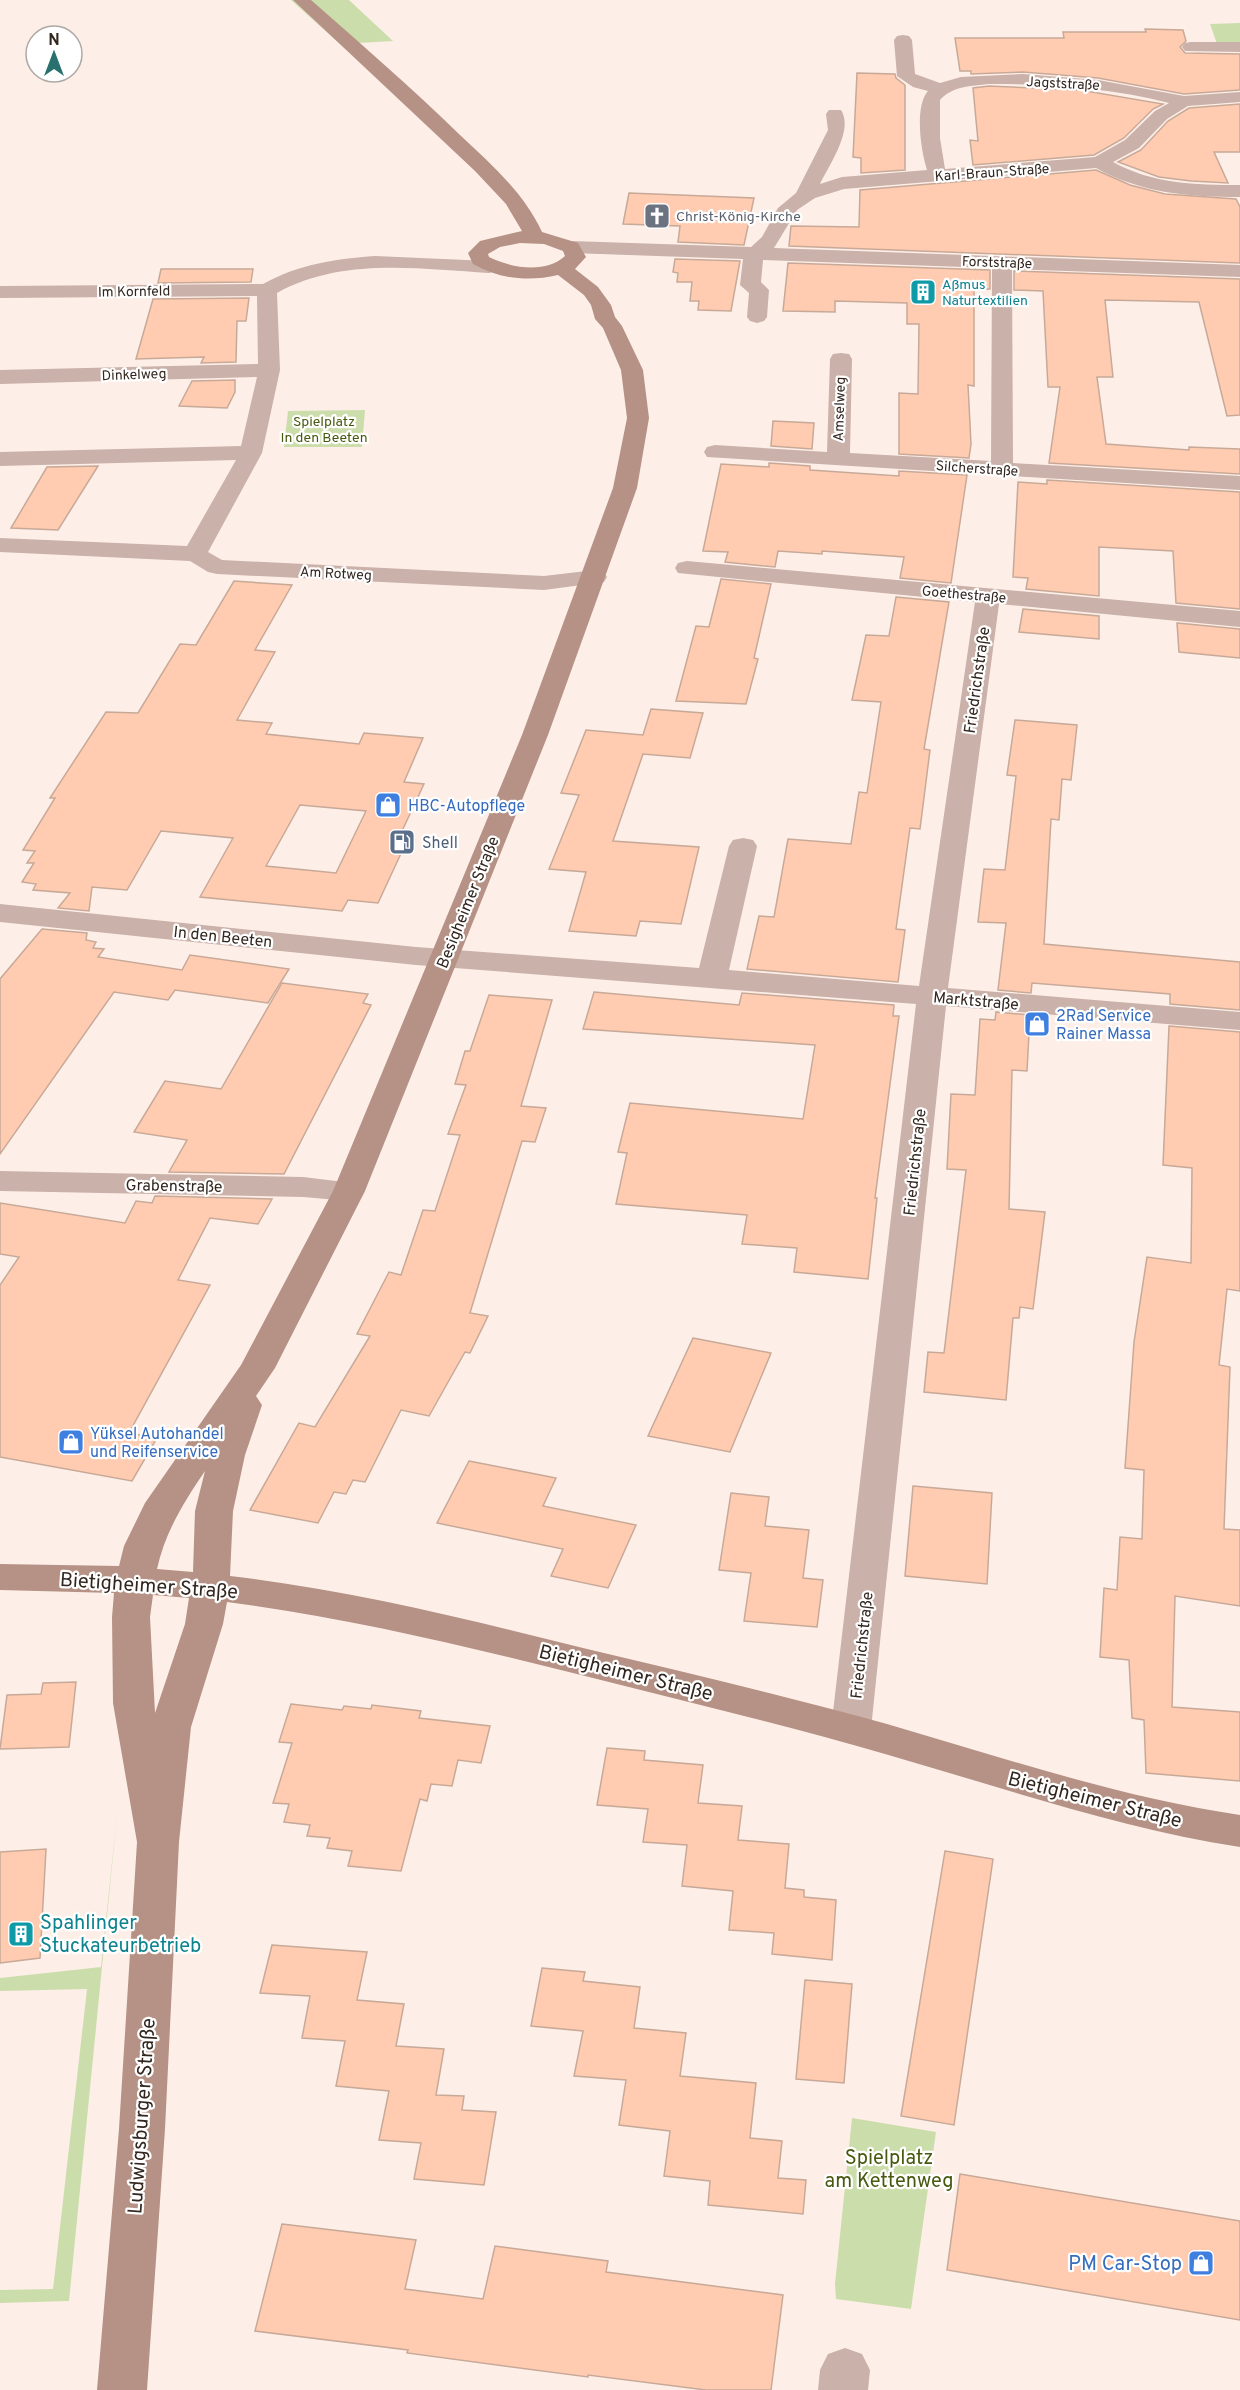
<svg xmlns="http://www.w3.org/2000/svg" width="1240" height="2390" font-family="Overpass,sans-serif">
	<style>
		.green { fill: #ccddac }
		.building { fill: #ffccb1; stroke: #c8a998; stroke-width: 1.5; fill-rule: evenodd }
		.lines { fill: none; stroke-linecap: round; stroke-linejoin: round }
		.street { fill: #cab1a9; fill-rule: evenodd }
		.secondary { fill: #b59285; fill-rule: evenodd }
		.labels { text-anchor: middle; stroke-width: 4.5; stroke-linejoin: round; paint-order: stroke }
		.far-street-label { font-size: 14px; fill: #32261f; stroke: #fff }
		.far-worship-label { font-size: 14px; fill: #5b616d; stroke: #fff; text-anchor: start }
		.far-culture-label { font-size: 14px; fill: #0d838f; stroke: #fff; text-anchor: start }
		.far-park-label { font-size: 14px; fill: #47590f; stroke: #fff }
		.street-label { font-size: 16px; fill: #32261f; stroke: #fff }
		.shop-label { font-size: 16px; fill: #366cbe; stroke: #fff; text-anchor: start }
		.service-label { font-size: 16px; fill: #4e5e75; stroke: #fff; text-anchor: start }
		.near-street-label { font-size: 20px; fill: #32261f; stroke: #fff }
		.near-culture-label { font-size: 20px; fill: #0d838f; stroke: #fff; text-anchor: start }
		.near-park-label { font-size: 20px; fill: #47590f; stroke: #fff }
		.near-shop-label { font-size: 20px; fill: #366cbe; stroke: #fff; text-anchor: end }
	</style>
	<rect width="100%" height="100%" fill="#fdefe8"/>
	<g class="green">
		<polygon points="291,0 349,0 393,41 340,44"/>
		<polygon points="1240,23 1240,44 1217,44 1210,24"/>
		<polygon points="365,410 362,447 284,447 288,411"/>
		<polygon points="118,1805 69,2301 0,2303 0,2290 53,2289 87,1989 0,1991 0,1978 101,1967"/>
		<polygon points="852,2118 936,2132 911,2309 836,2299 835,2284"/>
	</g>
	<g class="building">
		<polygon points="1145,29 1183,30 1186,41 1180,47 1185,53 1240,54 1240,90 1184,94 1098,78 1023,72 971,74 971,71 960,71 955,38 1064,38 1063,32 1146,32"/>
		<polygon points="857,73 895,74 896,78 905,85 905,170 861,173 861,158 853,157"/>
		<polygon points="989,86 1080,90 1163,104 1153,109 1124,138 1094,155 973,165 970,140 978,141 973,88"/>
		<polygon points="1240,104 1240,152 1214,152 1228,183 1191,181 1159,177 1118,162 1141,150 1168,121 1189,108"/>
		<polygon points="1096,170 1130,185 1165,194 1236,199 1240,207 1240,263 789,246 791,226 859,227 860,190"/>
		<polygon points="629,193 754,198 744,245 678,242 680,226 623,224"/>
		<polygon points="675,259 740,261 731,311 698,310 699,301 690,301 692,282 677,282 678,273 673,272"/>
		<polygon points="788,263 990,270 990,289 974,289 974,386 968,385 971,444 969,458 899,454 899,393 918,394 919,324 907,324 907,303 835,301 835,312 783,311"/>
		<polygon points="161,269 253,269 251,282 158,283"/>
		<polygon points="1014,271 1240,279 1240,415 1227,416 1199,302 1105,300 1113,377 1097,377 1106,444 1189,450 1189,447 1240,449 1240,474 1049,463 1060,387 1048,387 1043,291 1014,290"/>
		<polygon points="249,298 246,321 237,321 236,362 201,363 204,357 136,359 153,299"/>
		<polygon points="235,380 235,392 227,408 179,406 192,381"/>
		<polygon points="773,421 814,423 812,449 771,446"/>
		<polygon points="769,463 810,466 810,470 899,476 899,471 967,475 951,583 900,578 904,557 822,551 822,554 778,551 775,567 725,562 728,552 703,551 721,464 769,467"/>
		<polygon points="98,466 58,530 11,528 47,467"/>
		<polygon points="1047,480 1240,492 1240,609 1176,603 1173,551 1099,547 1099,596 1026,589 1028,578 1013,577 1018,482 1047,484"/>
		<polygon points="721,579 771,584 754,658 758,659 746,704 676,701 696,626 709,627"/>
		<path d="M234,581L292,585L255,650L275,652L237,720L272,723L266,734L359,744L364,733L423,738L404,782L424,784L402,831L411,832L378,903L348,900L342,911L200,897L233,838L161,831L127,890L92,887L89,911L58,908L70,893L33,890L36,884L22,882L34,863H27L35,851L23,850L55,798H50L106,712L138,713L180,644L196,645ZM300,805L366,811L336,873L266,866Z"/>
		<polygon points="896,597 949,602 924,749 930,750 920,829 910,828 896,929 905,930 898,982 747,969 759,916 774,917 788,839 851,844 859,792 867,793 881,702 852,700 866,635 889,636"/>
		<polygon points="1023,609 1099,616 1099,639 1019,632"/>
		<polygon points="1177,623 1240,629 1240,658 1179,652"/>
		<polygon points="651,709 703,713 690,758 643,754 613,841 699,847 681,924 640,921 636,936 569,931 586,872 549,869 579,795 561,793 586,730 643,735"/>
		<polygon points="1015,720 1077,725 1071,780 1062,779 1059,820 1051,819 1044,944 1240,962 1240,1010 1170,1004 1170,994 1032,983 1031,993 998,990 1006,923 978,922 984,869 1005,870 1016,776 1007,775"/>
		<polygon points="42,929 87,933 86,940 96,942 93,948 104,949 98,957 182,970 190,955 289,969 268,1003 175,990 168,1000 114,992 0,1154 0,979"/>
		<polygon points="282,983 368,994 363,1003 371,1005 284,1174 169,1172 187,1140 134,1132 165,1081 221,1089"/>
		<polygon points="594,992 739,1005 742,993 894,1005 893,1016 899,1016 875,1198 877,1198 868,1279 794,1272 797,1248 742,1244 747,1215 616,1204 627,1153 618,1152 630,1103 803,1119 815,1045 583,1029"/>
		<polygon points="489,995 552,1000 521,1106 546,1108 535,1142 522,1141 470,1313 488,1316 470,1353 465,1352 429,1416 401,1410 365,1482 353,1480 346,1494 334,1492 318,1523 250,1510 299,1423 315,1427 370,1336 357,1334 389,1272 401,1275 423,1210 435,1211 460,1135 448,1134 466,1085 455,1084 465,1051 470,1051"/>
		<polygon points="996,1012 1030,1015 1027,1071 1012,1070 1009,1209 1045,1212 1033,1309 1020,1307 1019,1318 1013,1318 1006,1400 924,1392 928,1352 944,1353 966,1170 947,1169 951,1094 975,1095 980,1019 995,1020"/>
		<polygon points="1169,1026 1240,1032 1240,1291 1227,1289 1219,1365 1230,1367 1224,1529 1240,1530 1240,1606 1175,1596 1172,1707 1240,1712 1240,1781 1146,1773 1144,1720 1132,1718 1129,1660 1100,1657 1104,1588 1117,1590 1120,1537 1142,1539 1144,1470 1125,1468 1134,1342 1147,1257 1191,1263 1192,1168 1163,1165"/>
		<polygon points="155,1196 272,1199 258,1224 210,1218 178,1280 210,1285 129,1433 157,1438 132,1481 0,1457 0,1285 19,1257 0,1254 0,1203 125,1223 136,1201 152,1203"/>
		<polygon points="693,1338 771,1353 730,1452 648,1436"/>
		<polygon points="469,1461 556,1478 543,1506 636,1525 608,1588 551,1576 563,1549 437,1523"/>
		<polygon points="913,1486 992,1493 987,1584 905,1576"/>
		<polygon points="731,1493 769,1497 765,1526 809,1530 803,1578 823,1580 817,1627 744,1621 751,1573 719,1570"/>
		<polygon points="76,1682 69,1747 0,1749 7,1695 41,1694 43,1683"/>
		<polygon points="291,1704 342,1710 344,1706 371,1709 372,1705 421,1711 419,1718 490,1726 481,1763 458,1760 452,1786 431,1784 427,1801 420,1799 401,1871 348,1866 352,1851 327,1848 330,1838 307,1836 310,1825 284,1822 289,1804 273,1803 292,1743 279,1742"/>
		<polygon points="607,1748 645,1751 644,1760 703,1765 698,1803 742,1806 738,1840 789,1844 785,1888 804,1890 804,1897 836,1900 832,1960 772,1954 774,1933 729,1930 733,1891 682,1886 687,1845 643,1842 648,1809 597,1805"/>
		<polygon points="46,1849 40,1958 0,1963 0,1852"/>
		<polygon points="945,1851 993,1859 954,2125 901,2116"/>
		<polygon points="272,1945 367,1952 357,2000 404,2004 396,2046 444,2049 436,2095 464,2096 462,2110 496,2112 484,2185 414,2179 421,2143 379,2140 389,2091 336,2086 345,2041 302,2038 310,1996 260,1993"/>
		<polygon points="542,1968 585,1972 583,1981 640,1987 634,2028 686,2033 680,2076 756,2083 750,2138 782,2141 778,2178 806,2180 803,2214 708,2205 710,2181 664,2176 670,2131 619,2125 626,2080 574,2076 583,2031 531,2026"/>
		<polygon points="805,1980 852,1984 844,2083 796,2079"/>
		<polygon points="960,2174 1240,2221 1240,2320 947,2270"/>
		<polygon points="282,2224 416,2240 405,2289 483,2299 495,2246 608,2261 606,2272 783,2295 771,2390 706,2390 588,2375 588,2377 407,2353 408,2350 255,2331"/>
	</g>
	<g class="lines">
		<g class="street">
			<path d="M903,35L909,36L912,40L915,74L940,83L961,77L1023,74L1098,80L1184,96L1240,92V102L1188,106L1167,119L1139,148L1113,162C1153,184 1195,185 1240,185V197C1189,197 1141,193 1096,168L844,189L815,198L797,210L774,248L1240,265V277L1012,269L1013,463L1240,476V490L707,457L704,452L707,447L715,445L827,452L830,359L833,354L841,353L849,354L852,359L850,453L991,461L992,268L763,260L761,282L769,290L767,317L764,321L757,323L750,321L747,317L749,293L740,285L743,259L571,253L564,251L561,247L564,243L571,241L751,247L762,237L778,208L796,193L828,130L826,114L829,110H841C854,130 829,165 820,184L842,177L927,170C921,151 914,107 928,91L913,87L897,76L894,40L897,36ZM989,84C1049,84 1111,88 1169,103L1155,111L1125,140L1095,157L945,169L940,138V100C952,86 972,86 989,84Z"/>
			<polygon points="1191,42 1240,42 1240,52 1185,51 1182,47 1185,43"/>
			<path d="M375,256L489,261L496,263L499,267L496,271L489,273C418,269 342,257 277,293L280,370L262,453L208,552L222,560L544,576L595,570L604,572L607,577L604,582L544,590L217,574L208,572L190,561L0,552V538L187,546L236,460L0,466V452L241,446L257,377L0,384V370L258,364L257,296L0,298V286L263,284C299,264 335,259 375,256Z"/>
			<polygon points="687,561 1240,611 1240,627 999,604 948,988 1240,1012 1240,1030 946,1006 871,1729 865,1740 851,1744 837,1740 831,1729 916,1004 416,965 0,922 0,904 416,947 699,968 729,846 733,840 743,838 753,840 757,846 729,970 919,986 975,602 678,573 675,568 678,563"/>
			<polygon points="0,1171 303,1177 361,1184 365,1191 361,1198 349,1201 303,1197 0,1191"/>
			<polygon points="845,2348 862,2354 870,2370 868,2390 818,2390 820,2370 828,2354"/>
		</g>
		<path class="secondary" d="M293,0H311C361,44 412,88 460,135C491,164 524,193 542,232L578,243L586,257L575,269L598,287L611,305L615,317L622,326L643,370L649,418L637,488L548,735L365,1191L275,1368L256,1396L262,1405L245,1455L233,1511L230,1576C350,1590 467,1619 583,1648C684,1672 786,1696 887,1724C1004,1758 1119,1797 1240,1815V1847C1118,1828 1004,1788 885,1754C785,1725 683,1701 581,1675C464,1646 346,1617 227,1602L223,1624L191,1727L179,1842L165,2129L147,2390H97L119,2129L137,1842L113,1703L112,1617L114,1593L0,1590V1564L119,1566L124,1546L145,1503L241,1365L333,1191L522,735L613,488L627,418L621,370L603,328L595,319L591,305L584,295L558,275C529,282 499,279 473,264L468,253L480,241L522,231L506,204L475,171ZM520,243L544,244L563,251L565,256C546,274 511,268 489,257L488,254L500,247ZM205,1471L195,1511L193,1572L157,1569C165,1532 184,1502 205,1471ZM153,1595L189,1598L185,1624L155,1713L150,1617Z"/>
	</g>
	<defs>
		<symbol id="church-square" viewBox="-11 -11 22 22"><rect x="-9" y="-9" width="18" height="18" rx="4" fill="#6b7280" stroke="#fff"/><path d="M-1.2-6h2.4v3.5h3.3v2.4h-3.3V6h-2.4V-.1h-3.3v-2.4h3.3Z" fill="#fff"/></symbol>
		<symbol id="building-square" viewBox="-11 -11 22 22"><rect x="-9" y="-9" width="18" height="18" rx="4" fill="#0f9aa8" stroke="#fff"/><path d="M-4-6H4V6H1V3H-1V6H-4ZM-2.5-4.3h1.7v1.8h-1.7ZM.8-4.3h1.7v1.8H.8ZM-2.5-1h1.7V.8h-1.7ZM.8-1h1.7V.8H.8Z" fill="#fff"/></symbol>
		<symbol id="shop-square" viewBox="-11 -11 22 22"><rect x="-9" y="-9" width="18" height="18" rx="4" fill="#3f7fe0" stroke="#fff"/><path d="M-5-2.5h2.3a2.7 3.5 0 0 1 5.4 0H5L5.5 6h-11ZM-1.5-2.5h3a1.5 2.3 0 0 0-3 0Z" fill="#fff"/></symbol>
		<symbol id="fuel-square" viewBox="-11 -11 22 22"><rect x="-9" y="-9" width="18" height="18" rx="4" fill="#5c6f8a" stroke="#fff"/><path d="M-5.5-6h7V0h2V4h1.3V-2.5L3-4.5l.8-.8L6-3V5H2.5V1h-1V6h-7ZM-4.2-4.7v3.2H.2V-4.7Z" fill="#fff"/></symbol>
	</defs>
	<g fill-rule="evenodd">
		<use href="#church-square" x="642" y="201" width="30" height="30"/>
		<use href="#building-square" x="908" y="277" width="30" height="30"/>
		<use href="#shop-square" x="373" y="790" width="30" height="30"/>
		<use href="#fuel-square" x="387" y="827" width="30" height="30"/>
		<use href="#shop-square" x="1022" y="1009" width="30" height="30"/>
		<use href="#shop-square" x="56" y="1427" width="30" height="30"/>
		<use href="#building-square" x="6" y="1919" width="30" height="30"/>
		<use href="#shop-square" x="1186" y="2248" width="30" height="30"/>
	</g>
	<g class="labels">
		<g class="far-street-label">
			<text transform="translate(1063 83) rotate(3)" y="5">Jagststraße</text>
			<text transform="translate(992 172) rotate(-4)" y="5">Karl-Braun-Straße</text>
			<text transform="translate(997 262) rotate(2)" y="5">Forststraße</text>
			<text transform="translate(134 291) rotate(-1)" y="5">Im Kornfeld</text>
			<text transform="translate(134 374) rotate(-2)" y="5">Dinkelweg</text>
			<text transform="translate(839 409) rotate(-88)" y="5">Amselweg</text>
			<text transform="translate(977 468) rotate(4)" y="5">Silcherstraße</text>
			<text transform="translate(336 573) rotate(3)" y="5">Am Rotweg</text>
			<text transform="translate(964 594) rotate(5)" y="5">Goethestraße</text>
		</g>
		<g class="far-worship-label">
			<text x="676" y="221">Christ-König-Kirche</text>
		</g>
		<g class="far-culture-label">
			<text x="942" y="289">Aßmus<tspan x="942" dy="16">Naturtextilien</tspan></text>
		</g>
		<g class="far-park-label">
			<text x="324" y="426">Spielplatz<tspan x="324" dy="16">In den Beeten</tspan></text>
		</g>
		<g class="street-label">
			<text transform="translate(976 680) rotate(-82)" y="6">Friedrichstraße</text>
			<text transform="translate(467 902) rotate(-68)" y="6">Besigheimer Straße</text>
			<text transform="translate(223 936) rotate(6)" y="6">In den Beeten</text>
			<text transform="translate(976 1000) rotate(5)" y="6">Marktstraße</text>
			<text transform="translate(914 1162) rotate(-84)" y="6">Friedrichstraße</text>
			<text transform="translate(174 1185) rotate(1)" y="6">Grabenstraße</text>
			<text transform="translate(861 1645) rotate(-84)" y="6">Friedrichstraße</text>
		</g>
		<g class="shop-label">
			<text x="408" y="811">HBC-Autopflege</text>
			<text x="1056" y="1021">2Rad Service<tspan x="1056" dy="18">Rainer Massa</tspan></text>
			<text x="90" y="1439">Yüksel Autohandel<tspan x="90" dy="18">und Reifenservice</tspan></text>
		</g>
		<g class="service-label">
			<text x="422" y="848">Shell</text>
		</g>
		<g class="near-street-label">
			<text transform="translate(149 1585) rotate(4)" y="7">Bietigheimer Straße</text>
			<text transform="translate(626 1672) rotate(14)" y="7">Bietigheimer Straße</text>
			<text transform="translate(1095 1799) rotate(14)" y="7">Bietigheimer Straße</text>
			<text transform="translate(141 2116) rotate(-86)" y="7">Ludwigsburger Straße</text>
		</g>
		<g class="near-culture-label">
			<text x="40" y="1929">Spahlinger<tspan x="40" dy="23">Stuckateurbetrieb</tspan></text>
		</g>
		<g class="near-park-label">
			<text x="889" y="2164">Spielplatz<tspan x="889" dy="23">am Kettenweg</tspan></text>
		</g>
		<g class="near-shop-label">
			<text x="1182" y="2270">PM Car-Stop</text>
		</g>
	</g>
	<g transform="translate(54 54)"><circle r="28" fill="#ffffff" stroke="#ada8a5" stroke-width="1.5"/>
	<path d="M0-4.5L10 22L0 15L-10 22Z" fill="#28716e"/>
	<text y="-9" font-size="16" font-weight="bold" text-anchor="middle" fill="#32261f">N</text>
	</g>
</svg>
